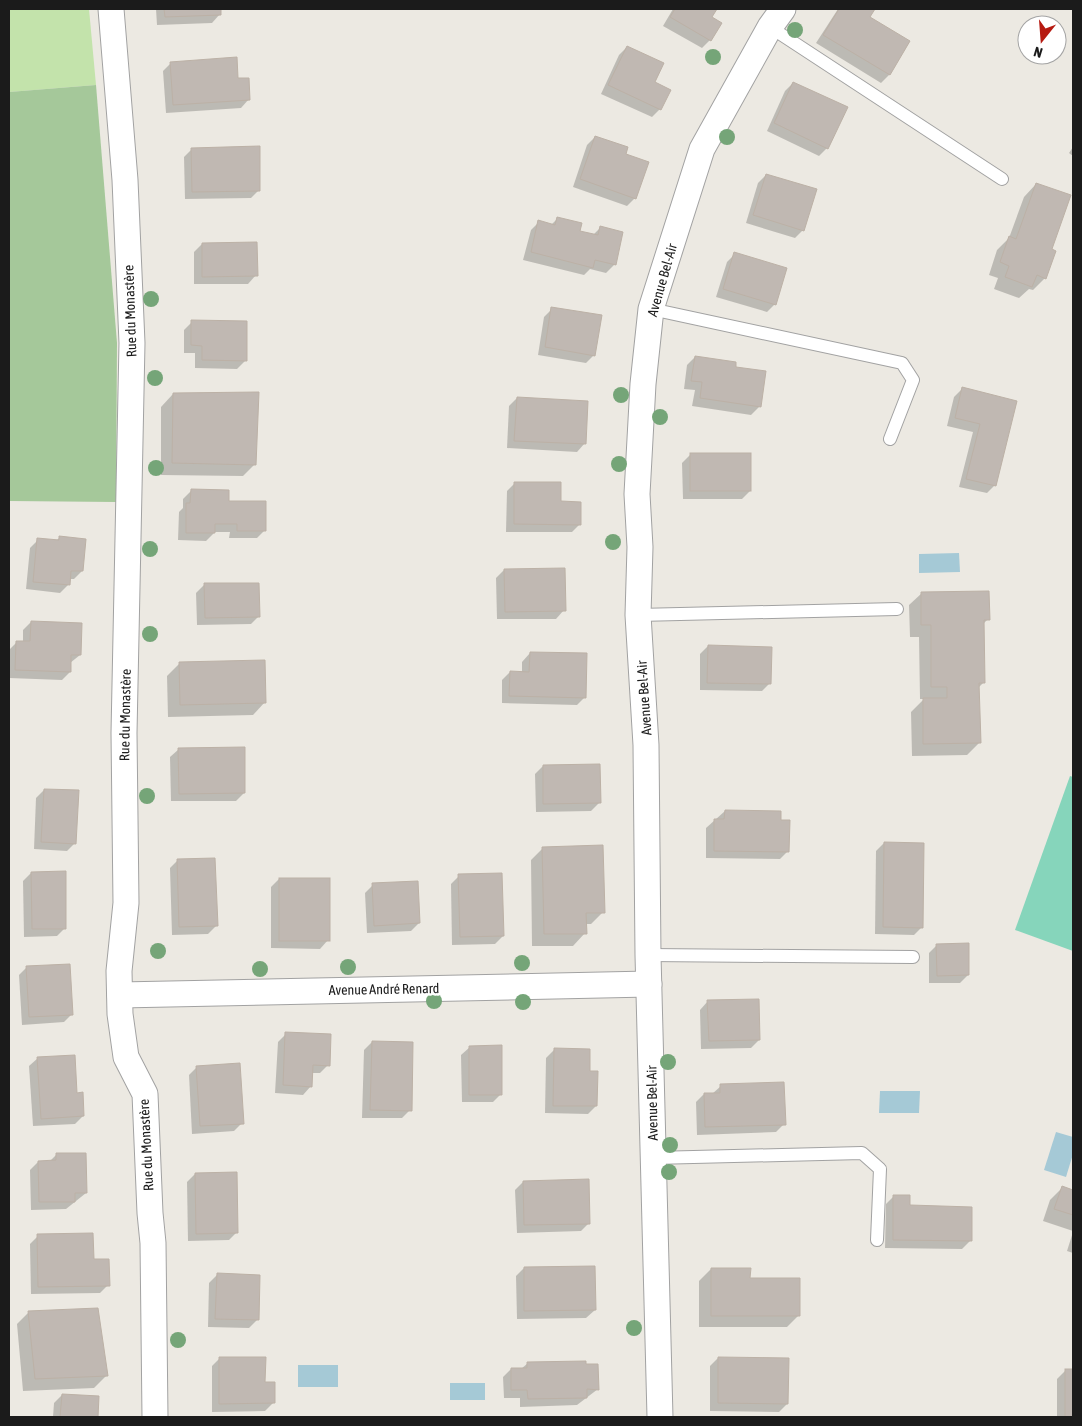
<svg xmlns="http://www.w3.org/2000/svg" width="1082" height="1426" font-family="'Asap Condensed',sans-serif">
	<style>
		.grass { fill: #c3e3ab }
		.forest { fill: #a5c89a }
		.pitch { fill: #86d5bb }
		.water { fill: #a5c9d6 }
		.shadow { fill: #0003 }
		.building { fill: #c0b8b2; stroke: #bcb1a6 }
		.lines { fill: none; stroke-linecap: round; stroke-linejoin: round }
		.service-casing { stroke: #a2a2a2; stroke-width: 14 }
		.minor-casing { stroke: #a2a2a2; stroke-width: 27 }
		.service { stroke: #fff; stroke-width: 12 }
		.minor { stroke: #fff; stroke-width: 25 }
		.tree { fill: #75a578 }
		.labels { text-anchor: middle; stroke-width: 5; stroke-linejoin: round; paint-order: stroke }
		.street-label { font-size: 14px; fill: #1b1b1b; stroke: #fff }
	</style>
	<rect width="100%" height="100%" fill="#ece9e2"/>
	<polygon class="grass" points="9,9 89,9 96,85 9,92"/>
	<polygon class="forest" points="96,85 117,343 116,502 9,501 9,92"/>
	<polygon class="pitch" points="1070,776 1073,777 1073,951 1015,930"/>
	<g class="water">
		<polygon points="959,553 960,572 919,573 919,554"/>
		<polygon points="880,1091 920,1091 919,1113 879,1113"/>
		<polygon points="1056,1132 1073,1137 1073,1154 1066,1177 1044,1170"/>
		<rect x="298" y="1365" width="40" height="22"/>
		<rect x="450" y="1383" width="35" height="17"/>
	</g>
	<g class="shadow">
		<polygon points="156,9 220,9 220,14 212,23 157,25"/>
		<polygon points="673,9 715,9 711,17 710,40 702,48 663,26"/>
		<polygon points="838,9 873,9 868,17 909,42 889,75 881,83 816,43"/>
		<polygon points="627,47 654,83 660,109 652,117 601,94 619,55"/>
		<polygon points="171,63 237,80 249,99 241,108 166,113 163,71"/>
		<polygon points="793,83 827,148 819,156 767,131 785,91"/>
		<polygon points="595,137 624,155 635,198 627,206 573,187 587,145"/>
		<polygon points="1073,147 1073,156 1069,153"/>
		<polygon points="192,149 259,190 251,198 185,199 184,157"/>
		<polygon points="766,175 803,230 795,238 746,223 758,183"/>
		<polygon points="1036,184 1051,250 1045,278 1033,290 1029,289 1019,298 994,289 998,278 989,275 997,250 1009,238 1024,197"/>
		<polygon points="558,218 579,232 593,235 600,228 622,233 614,265 606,273 590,269 584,275 523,260 531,230 539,222 551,225"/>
		<polygon points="202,244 256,275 248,284 194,284 194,252"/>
		<polygon points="735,254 775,304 767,312 716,297 727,262"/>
		<polygon points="552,309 594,355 586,363 538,355 544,317"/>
		<polygon points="192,322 245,361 237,369 195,368 195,353 184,353 184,330"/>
		<polygon points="695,357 734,368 759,407 751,415 692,406 695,390 684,389 687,365"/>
		<polygon points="962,389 1016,402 995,485 987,493 959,487 973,432 947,426 954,397"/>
		<polygon points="173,394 255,464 243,476 161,475 161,407"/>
		<polygon points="517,398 585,443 577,452 507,448 509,406"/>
		<polygon points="690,455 750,491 742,499 683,499 682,463"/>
		<polygon points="515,483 560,503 580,524 572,532 506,532 507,491"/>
		<polygon points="191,491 228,502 265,530 257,538 229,538 230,532 215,532 206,541 178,540 179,512 183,508 183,499"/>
		<polygon points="60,537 82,571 74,579 69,579 68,585 60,593 26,589 30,548 38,540 56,541"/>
		<polygon points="504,570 564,610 556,619 497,619 496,578"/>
		<polygon points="204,585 259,616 251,624 197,625 196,593"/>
		<polygon points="922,593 988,619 982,625 984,682 978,688 979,743 967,755 912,756 911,712 924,699 920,699 919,637 910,637 909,605"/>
		<polygon points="31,622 80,655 70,663 70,672 62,680 9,678 9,650 17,642 23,642 23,630"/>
		<polygon points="708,646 770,683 762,691 700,690 700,654"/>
		<polygon points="530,653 585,697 577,705 502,703 502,680 510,672 522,673 522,662"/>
		<polygon points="179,664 265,702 253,715 168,717 167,676"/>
		<polygon points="179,749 244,793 236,801 171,801 170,757"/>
		<polygon points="543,766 599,803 591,811 536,812 535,774"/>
		<polygon points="44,790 75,843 67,851 34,849 36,798"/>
		<polygon points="725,811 779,821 788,851 780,859 706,858 706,828"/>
		<polygon points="884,843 922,927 914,935 875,934 876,851"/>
		<polygon points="543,848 603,912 591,924 585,924 585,933 573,946 532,946 531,860"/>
		<polygon points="178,860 216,926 208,934 172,935 170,868"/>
		<polygon points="31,873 65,928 57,936 24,937 23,881"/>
		<polygon points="459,876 503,936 495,944 452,945 451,884"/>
		<polygon points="279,879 328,940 320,949 271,948 271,887"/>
		<polygon points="373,885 419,923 411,931 367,933 365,893"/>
		<polygon points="937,945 968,975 960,983 929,983 929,953"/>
		<polygon points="27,967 72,1014 64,1022 22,1025 19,975"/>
		<polygon points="708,1001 759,1040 751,1048 701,1049 700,1010"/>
		<polygon points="286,1034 328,1065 320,1073 312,1073 311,1086 303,1095 275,1093 278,1042"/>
		<polygon points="372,1042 410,1110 402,1118 362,1118 364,1050"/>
		<polygon points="470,1047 501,1094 493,1102 462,1102 461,1055"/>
		<polygon points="554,1050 588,1072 596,1106 588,1114 545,1113 546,1058"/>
		<polygon points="38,1058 76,1094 83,1116 75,1124 33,1126 29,1066"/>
		<polygon points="197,1067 242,1123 234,1131 192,1134 189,1075"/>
		<polygon points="721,1086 784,1124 776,1132 697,1135 696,1102 704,1094 712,1094"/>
		<polygon points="56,1155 86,1193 66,1209 31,1210 30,1170 38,1162 49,1162"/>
		<polygon points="195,1174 237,1232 229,1240 188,1241 187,1182"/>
		<polygon points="523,1182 589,1223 581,1231 517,1233 515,1190"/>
		<polygon points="1062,1188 1073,1191 1073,1231 1043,1221 1050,1200"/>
		<polygon points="894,1196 908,1207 970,1241 962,1249 885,1248 886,1204"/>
		<polygon points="1073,1232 1073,1253 1067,1251"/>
		<polygon points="38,1236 92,1261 108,1285 100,1293 31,1294 30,1244"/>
		<polygon points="524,1268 595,1310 586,1318 517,1319 516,1276"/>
		<polygon points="711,1269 749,1279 799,1315 787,1327 699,1327 699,1281"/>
		<polygon points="217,1275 257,1320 249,1328 208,1327 209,1283"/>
		<polygon points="29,1312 106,1376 94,1388 23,1391 17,1324"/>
		<polygon points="220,1358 264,1383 273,1403 265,1411 212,1412 212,1366"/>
		<polygon points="718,1358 787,1404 779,1412 710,1411 710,1366"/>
		<polygon points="528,1363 598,1389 577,1405 520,1407 520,1398 504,1398 503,1377 511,1369 521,1369"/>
		<polygon points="1065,1371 1073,1371 1073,1417 1057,1417 1057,1379"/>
		<polygon points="62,1395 98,1398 96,1417 53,1417 54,1403"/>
	</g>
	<g class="building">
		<polygon points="164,9 221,9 221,15 165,17"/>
		<polygon points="675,9 717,9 712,17 722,23 711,41 670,17"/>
		<polygon points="839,9 875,9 870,17 910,41 890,75 823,35"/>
		<polygon points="627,46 664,63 655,82 671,90 661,110 608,85"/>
		<polygon points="237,57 238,78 249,78 250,100 173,105 170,62"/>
		<polygon points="793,82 848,107 828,149 774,123"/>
		<polygon points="595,136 628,147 626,154 649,162 636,199 580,179"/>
		<polygon points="260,146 260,191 192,192 191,148"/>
		<polygon points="766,174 817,189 804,231 753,215"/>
		<polygon points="1036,183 1071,195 1052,249 1056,251 1046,279 1037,275 1032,287 1005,277 1009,266 1000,262 1009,236 1016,239"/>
		<polygon points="557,217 582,223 580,231 598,235 600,226 623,232 616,265 595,260 593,268 531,252 538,220 555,225"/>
		<polygon points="257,242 258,276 202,277 202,243"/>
		<polygon points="734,252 787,268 776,305 723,289"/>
		<polygon points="551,307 602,315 595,356 545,347"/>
		<polygon points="191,320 247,321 247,361 202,360 202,346 191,345"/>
		<polygon points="695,356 736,362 736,367 766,371 761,407 700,398 702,382 691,381"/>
		<polygon points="962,387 1017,401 996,486 966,479 980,424 955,418"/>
		<polygon points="259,392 256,465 172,463 173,393"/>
		<polygon points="517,397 588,401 586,444 514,441"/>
		<rect x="690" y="453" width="61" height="38"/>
		<polygon points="514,482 561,482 561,501 581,502 581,525 514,524"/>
		<polygon points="191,489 229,490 229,501 266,501 266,531 237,531 237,524 215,524 215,533 186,533 186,503 190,503"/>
		<polygon points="59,536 86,539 83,571 71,571 70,585 33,582 37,538 59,540"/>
		<polygon points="565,568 566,611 505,612 504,569"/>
		<polygon points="204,583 259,583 260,617 205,618"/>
		<polygon points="989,591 990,620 984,620 985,683 979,683 981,743 923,744 923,698 947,698 947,687 931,687 931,625 921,625 921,592"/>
		<polygon points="31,621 82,623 81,655 71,655 71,672 15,670 16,641 30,641"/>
		<polygon points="708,645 772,647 771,684 707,683"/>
		<polygon points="530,652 587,653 586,698 509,696 510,671 529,672"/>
		<polygon points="265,660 266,703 180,705 179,662"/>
		<polygon points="245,747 245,793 179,794 178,748"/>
		<polygon points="600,764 601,803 543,804 543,765"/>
		<polygon points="44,789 79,790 76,844 41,842"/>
		<polygon points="725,810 781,811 781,820 790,820 789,852 714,851 714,819 724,819"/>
		<polygon points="884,842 924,843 923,928 883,927"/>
		<polygon points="603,845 605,913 586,913 587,934 544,934 542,847"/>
		<polygon points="215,858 218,926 179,927 177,859"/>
		<polygon points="66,871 66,929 32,929 31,872"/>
		<polygon points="502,873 504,936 460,937 458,874"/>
		<rect x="279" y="878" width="51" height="63"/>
		<polygon points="418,881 420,923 374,926 372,883"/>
		<polygon points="969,943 969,975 937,976 936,944"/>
		<polygon points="70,964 73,1015 29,1017 26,966"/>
		<polygon points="759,999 760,1040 709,1041 707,1000"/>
		<polygon points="285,1032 331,1034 330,1066 313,1065 312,1087 283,1085"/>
		<polygon points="372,1041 413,1042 412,1111 370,1110"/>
		<polygon points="502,1045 502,1095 469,1095 469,1046"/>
		<polygon points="554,1048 590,1049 590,1071 598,1071 597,1106 553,1106"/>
		<polygon points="75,1055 77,1093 83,1092 84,1116 41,1119 37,1057"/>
		<polygon points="240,1063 244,1124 200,1126 196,1066"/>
		<polygon points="784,1082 786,1125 705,1127 704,1093 720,1093 720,1084"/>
		<polygon points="56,1153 86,1153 87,1193 75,1193 75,1202 39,1202 38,1161 56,1160"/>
		<polygon points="237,1172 238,1233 196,1234 195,1173"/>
		<polygon points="589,1179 590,1224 524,1225 523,1181"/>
		<polygon points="1062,1186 1073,1190 1073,1215 1054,1209"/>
		<polygon points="893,1195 910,1195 910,1205 972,1207 972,1241 893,1240"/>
		<polygon points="93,1233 94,1259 109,1259 110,1286 38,1287 37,1234"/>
		<polygon points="595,1266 596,1310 524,1311 524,1267"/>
		<polygon points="711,1268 751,1268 750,1278 800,1278 800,1316 711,1316"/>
		<polygon points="217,1273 260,1275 259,1320 215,1319"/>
		<polygon points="98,1308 108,1376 35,1379 28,1311"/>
		<polygon points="219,1357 266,1357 265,1382 275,1382 275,1403 219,1404"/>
		<polygon points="718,1357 789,1358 788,1404 718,1403"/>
		<polygon points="586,1361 586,1364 598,1364 599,1390 587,1389 587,1398 528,1399 527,1390 511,1390 511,1368 527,1368 527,1362"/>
		<rect x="1065" y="1369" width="8" height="48"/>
		<polygon points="62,1394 99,1396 98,1417 60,1417"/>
	</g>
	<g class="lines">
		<defs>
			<g id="service">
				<polyline points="770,27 1002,179"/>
				<polyline points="651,309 902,363 913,380 890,439"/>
				<polyline points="638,615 897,609"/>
				<polyline points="648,955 913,957"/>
				<polyline points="653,1158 862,1153 880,1169 877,1240"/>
			</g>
			<g id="minor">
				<polyline points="111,9 125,180 132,343 124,733 126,903 119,971 120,1014 126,1057 145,1094 150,1213 153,1243 155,1417"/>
				<polyline points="120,995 649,984"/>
				<polyline points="660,1417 648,955 646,745 638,615 640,547 637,494 643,384 651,309 702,149 770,27 783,9"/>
			</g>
		</defs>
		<use href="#service" class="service-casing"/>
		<use href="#minor" class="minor-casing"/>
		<use href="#service" class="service"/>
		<use href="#minor" class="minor"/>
	</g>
	<g class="tree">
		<circle cx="795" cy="30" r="8"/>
		<circle cx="713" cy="57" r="8"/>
		<circle cx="727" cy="137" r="8"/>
		<circle cx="151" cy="299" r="8"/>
		<circle cx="155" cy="378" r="8"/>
		<circle cx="621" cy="395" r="8"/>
		<circle cx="660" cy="417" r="8"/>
		<circle cx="619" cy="464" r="8"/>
		<circle cx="156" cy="468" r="8"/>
		<circle cx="613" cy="542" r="8"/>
		<circle cx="150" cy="549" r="8"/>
		<circle cx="150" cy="634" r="8"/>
		<circle cx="147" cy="796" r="8"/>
		<circle cx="158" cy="951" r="8"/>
		<circle cx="522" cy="963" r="8"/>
		<circle cx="348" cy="967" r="8"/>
		<circle cx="260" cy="969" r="8"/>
		<circle cx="434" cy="1001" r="8"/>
		<circle cx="523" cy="1002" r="8"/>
		<circle cx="668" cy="1062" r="8"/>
		<circle cx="670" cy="1145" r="8"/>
		<circle cx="669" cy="1172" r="8"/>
		<circle cx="634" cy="1328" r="8"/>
		<circle cx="178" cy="1340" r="8"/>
	</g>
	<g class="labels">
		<g class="street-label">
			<text transform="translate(662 280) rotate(-74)" y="5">Avenue Bel-Air</text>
			<text transform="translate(130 311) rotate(-92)" y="5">Rue du Monastère</text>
			<text transform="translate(644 698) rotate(-94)" y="5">Avenue Bel-Air</text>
			<text transform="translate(125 715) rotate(-89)" y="5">Rue du Monastère</text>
			<text transform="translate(384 989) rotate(-1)" y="5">Avenue André Renard</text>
			<text transform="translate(652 1103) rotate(-91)" y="5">Avenue Bel-Air</text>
			<text transform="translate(146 1145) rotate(-93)" y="5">Rue du Monastère</text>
		</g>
	</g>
	<rect width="1082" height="1426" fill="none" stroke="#1b1b1b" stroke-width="20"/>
	<g transform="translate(1042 40) rotate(197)"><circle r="24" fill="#ffffff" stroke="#a4a4a4"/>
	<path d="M0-4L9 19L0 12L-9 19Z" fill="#b61a11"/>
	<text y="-8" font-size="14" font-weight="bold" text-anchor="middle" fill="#1b1b1b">N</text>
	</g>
</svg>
